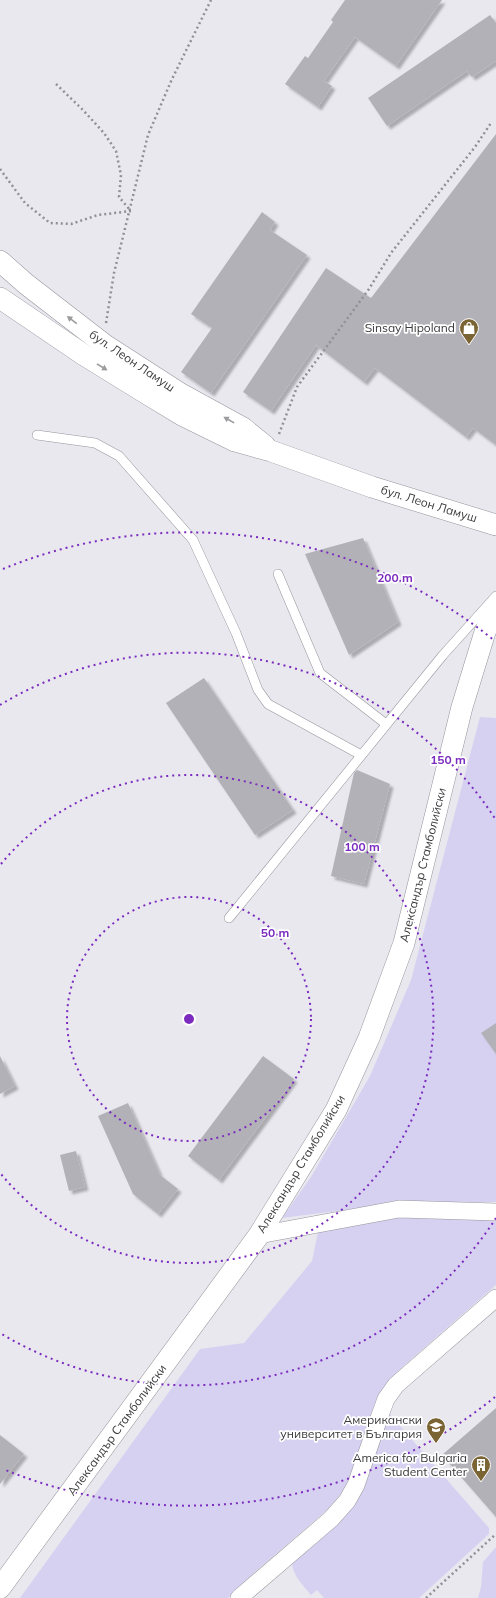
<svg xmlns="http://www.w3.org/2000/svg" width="496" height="1598" font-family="Mulish,sans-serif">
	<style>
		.green { fill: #d7d1f1 }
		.building { fill: #b3b1b8; filter: url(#shadow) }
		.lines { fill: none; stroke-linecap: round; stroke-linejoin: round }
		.service-casing { stroke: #96959c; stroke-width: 10 }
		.minor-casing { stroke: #96959c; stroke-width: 18 }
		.tertiary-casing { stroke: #96959c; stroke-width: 22 }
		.path { stroke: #919095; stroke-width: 2.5; stroke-dasharray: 2 3; stroke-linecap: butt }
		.service { stroke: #fff; stroke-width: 9 }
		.minor { stroke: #fff; stroke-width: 17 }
		.tertiary { stroke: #fff; stroke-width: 21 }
		.oneway { fill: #9c9c9e }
		.ring { fill: none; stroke: #7b2cbf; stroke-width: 2; stroke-dasharray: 2 4 }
		.labels { text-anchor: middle; stroke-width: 3.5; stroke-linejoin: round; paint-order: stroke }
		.poi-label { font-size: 12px; fill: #3a3a3c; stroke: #fff; text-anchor: end }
		.street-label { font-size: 12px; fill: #3a3a3c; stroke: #fff }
		.centre { fill: #7b2cbf; stroke: #fff; stroke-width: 2 }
		.ring-label { font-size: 12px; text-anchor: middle; font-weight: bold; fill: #7b2cbf; stroke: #fff; stroke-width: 3.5; stroke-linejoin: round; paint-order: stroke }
	</style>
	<defs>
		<filter id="shadow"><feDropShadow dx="3.5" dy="3.5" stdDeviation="1" flood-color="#0004"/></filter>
	</defs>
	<rect width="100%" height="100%" fill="#e9e8ef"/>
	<g class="green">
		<polygon points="480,717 496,718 496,1202 400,1203 282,1218 311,1177 370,1076 411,980"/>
		<polygon points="399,1216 496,1220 496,1285 399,1370 377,1398 347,1484 334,1504 256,1571 228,1598 20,1598 200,1349 244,1343 312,1261 318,1232"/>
		<path d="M388,1412L489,1528V1534L419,1598H324L317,1590L311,1595C303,1585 292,1575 292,1562L350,1507Z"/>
		<polygon points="496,1547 496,1598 478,1598 481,1587 483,1562"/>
	</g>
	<g class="building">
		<polygon points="345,0 442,0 396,66 355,37 324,81 332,86 318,107 285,84 305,56 308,58 333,22 331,20"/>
		<polygon points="490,15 496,23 496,61 472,77 467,71 387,126 368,98"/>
		<polygon points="496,134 496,445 473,428 466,437 375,368 364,382 316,345 271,411 243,392 326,268 371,298"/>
		<polygon points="262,212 275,222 270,230 307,255 211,393 181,372 212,328 191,314"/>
		<polygon points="363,538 398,622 349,655 305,554"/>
		<polygon points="204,678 293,810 255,835 166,703"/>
		<polygon points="357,770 390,784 364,884 331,876 354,773"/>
		<polygon points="496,1023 496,1054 481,1033"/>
		<polygon points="0,1056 15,1086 0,1094"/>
		<polygon points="263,1056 294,1079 219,1180 188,1156"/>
		<polygon points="128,1103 160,1175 178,1189 158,1214 133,1194 98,1116"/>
		<polygon points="76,1151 85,1187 69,1191 60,1155"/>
		<polygon points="496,1408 496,1517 442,1455"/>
		<polygon points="0,1435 24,1454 0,1484"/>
	</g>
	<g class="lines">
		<defs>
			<g id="service">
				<polyline points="37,435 95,443 119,456 193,540 236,633 258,690 268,704 361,755"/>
				<polyline points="278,574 320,673 386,724"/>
				<polyline points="229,918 443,655 496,596"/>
			</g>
			<g id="minor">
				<polyline points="259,1235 399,1209 496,1212"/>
				<polyline points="239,1598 331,1519 347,1501 356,1485 379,1418 386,1399 396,1385 496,1298"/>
			</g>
			<g id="tertiary">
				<polyline points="0,261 26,284 105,345 181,394 243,428 265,446"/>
				<polyline points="0,298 84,355 144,392 182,415 235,441 271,451 372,487 496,525"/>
				<polyline points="0,1588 259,1235 336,1110 369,1038 404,943 462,707 485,632 496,607"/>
			</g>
		</defs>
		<use href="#service" class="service-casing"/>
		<use href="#minor" class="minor-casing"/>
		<use href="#tertiary" class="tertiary-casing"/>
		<g class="path">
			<polyline points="56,84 83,110 104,133 116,151 121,175 119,197 130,210"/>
			<polyline points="0,169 25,203 50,223 71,224 98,215 131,211"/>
			<polyline points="106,323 114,273 148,135 172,79 211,0"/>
			<polyline points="279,434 297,387 369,289 391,253 475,147 491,123"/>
			<polyline points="426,1598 496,1534"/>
		</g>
		<use href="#service" class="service"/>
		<use href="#minor" class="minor"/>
		<use href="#tertiary" class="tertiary"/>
	</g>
	<defs><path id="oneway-solid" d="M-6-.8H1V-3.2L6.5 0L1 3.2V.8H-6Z"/></defs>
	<g class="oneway">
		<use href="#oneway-solid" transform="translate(72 320) rotate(-143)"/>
		<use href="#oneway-solid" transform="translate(102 367) rotate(32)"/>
		<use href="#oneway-solid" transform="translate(229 420) rotate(-151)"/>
	</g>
	<g class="ring">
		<circle cx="189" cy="1019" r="122"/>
		<path d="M1 864A244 244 0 1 1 1 1174"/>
		<path d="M496 1218A366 366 0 0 1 0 1333M0 705A366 366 0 0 1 496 820"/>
		<path d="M495 1397A487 487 0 0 1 3 1469M3 569A487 487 0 0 1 495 641"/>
	</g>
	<defs>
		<symbol id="shop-pin" viewBox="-11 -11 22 30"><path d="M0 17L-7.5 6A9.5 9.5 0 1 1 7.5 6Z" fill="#7b6434" stroke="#fff"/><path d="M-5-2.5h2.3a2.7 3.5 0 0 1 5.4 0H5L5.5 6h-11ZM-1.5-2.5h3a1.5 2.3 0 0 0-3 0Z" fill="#fff"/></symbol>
		<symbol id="university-pin" viewBox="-11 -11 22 30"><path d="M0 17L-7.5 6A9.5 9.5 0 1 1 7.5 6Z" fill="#7b6434" stroke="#fff"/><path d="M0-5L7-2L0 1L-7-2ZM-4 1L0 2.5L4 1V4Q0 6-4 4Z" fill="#fff"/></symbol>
		<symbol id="building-pin" viewBox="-11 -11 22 30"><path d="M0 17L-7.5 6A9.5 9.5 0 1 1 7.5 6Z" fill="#7b6434" stroke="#fff"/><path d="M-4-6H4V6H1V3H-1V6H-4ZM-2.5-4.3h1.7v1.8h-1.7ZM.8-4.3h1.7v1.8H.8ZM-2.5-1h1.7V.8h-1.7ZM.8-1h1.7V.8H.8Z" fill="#fff"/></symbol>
	</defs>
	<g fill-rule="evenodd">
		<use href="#shop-pin" x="458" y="317" width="22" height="30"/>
		<use href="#university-pin" x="425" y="1416" width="22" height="30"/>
		<use href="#building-pin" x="470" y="1454" width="22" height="30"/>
	</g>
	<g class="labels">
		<g class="poi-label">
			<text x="455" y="332">Sinsay Hipoland</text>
			<text x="422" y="1424">Американски<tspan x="422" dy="14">университет в България</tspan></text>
			<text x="467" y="1462">America for Bulgaria<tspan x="467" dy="14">Student Center</tspan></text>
		</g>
		<g class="street-label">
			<text transform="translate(132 361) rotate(34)" y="4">бул. Леон Ламуш</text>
			<text transform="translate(429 504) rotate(17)" y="4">бул. Леон Ламуш</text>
			<text transform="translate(423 865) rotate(-76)" y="4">Александър Стамболийски</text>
			<text transform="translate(301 1164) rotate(-59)" y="4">Александър Стамболийски</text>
			<text transform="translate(117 1430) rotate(-54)" y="4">Александър Стамболийски</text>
		</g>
	</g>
	<circle cx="189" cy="1019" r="6" class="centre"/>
	<g class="ring-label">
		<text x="395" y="582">200 m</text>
		<text x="448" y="764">150 m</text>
		<text x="362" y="851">100 m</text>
		<text x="275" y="937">50 m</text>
	</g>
</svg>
